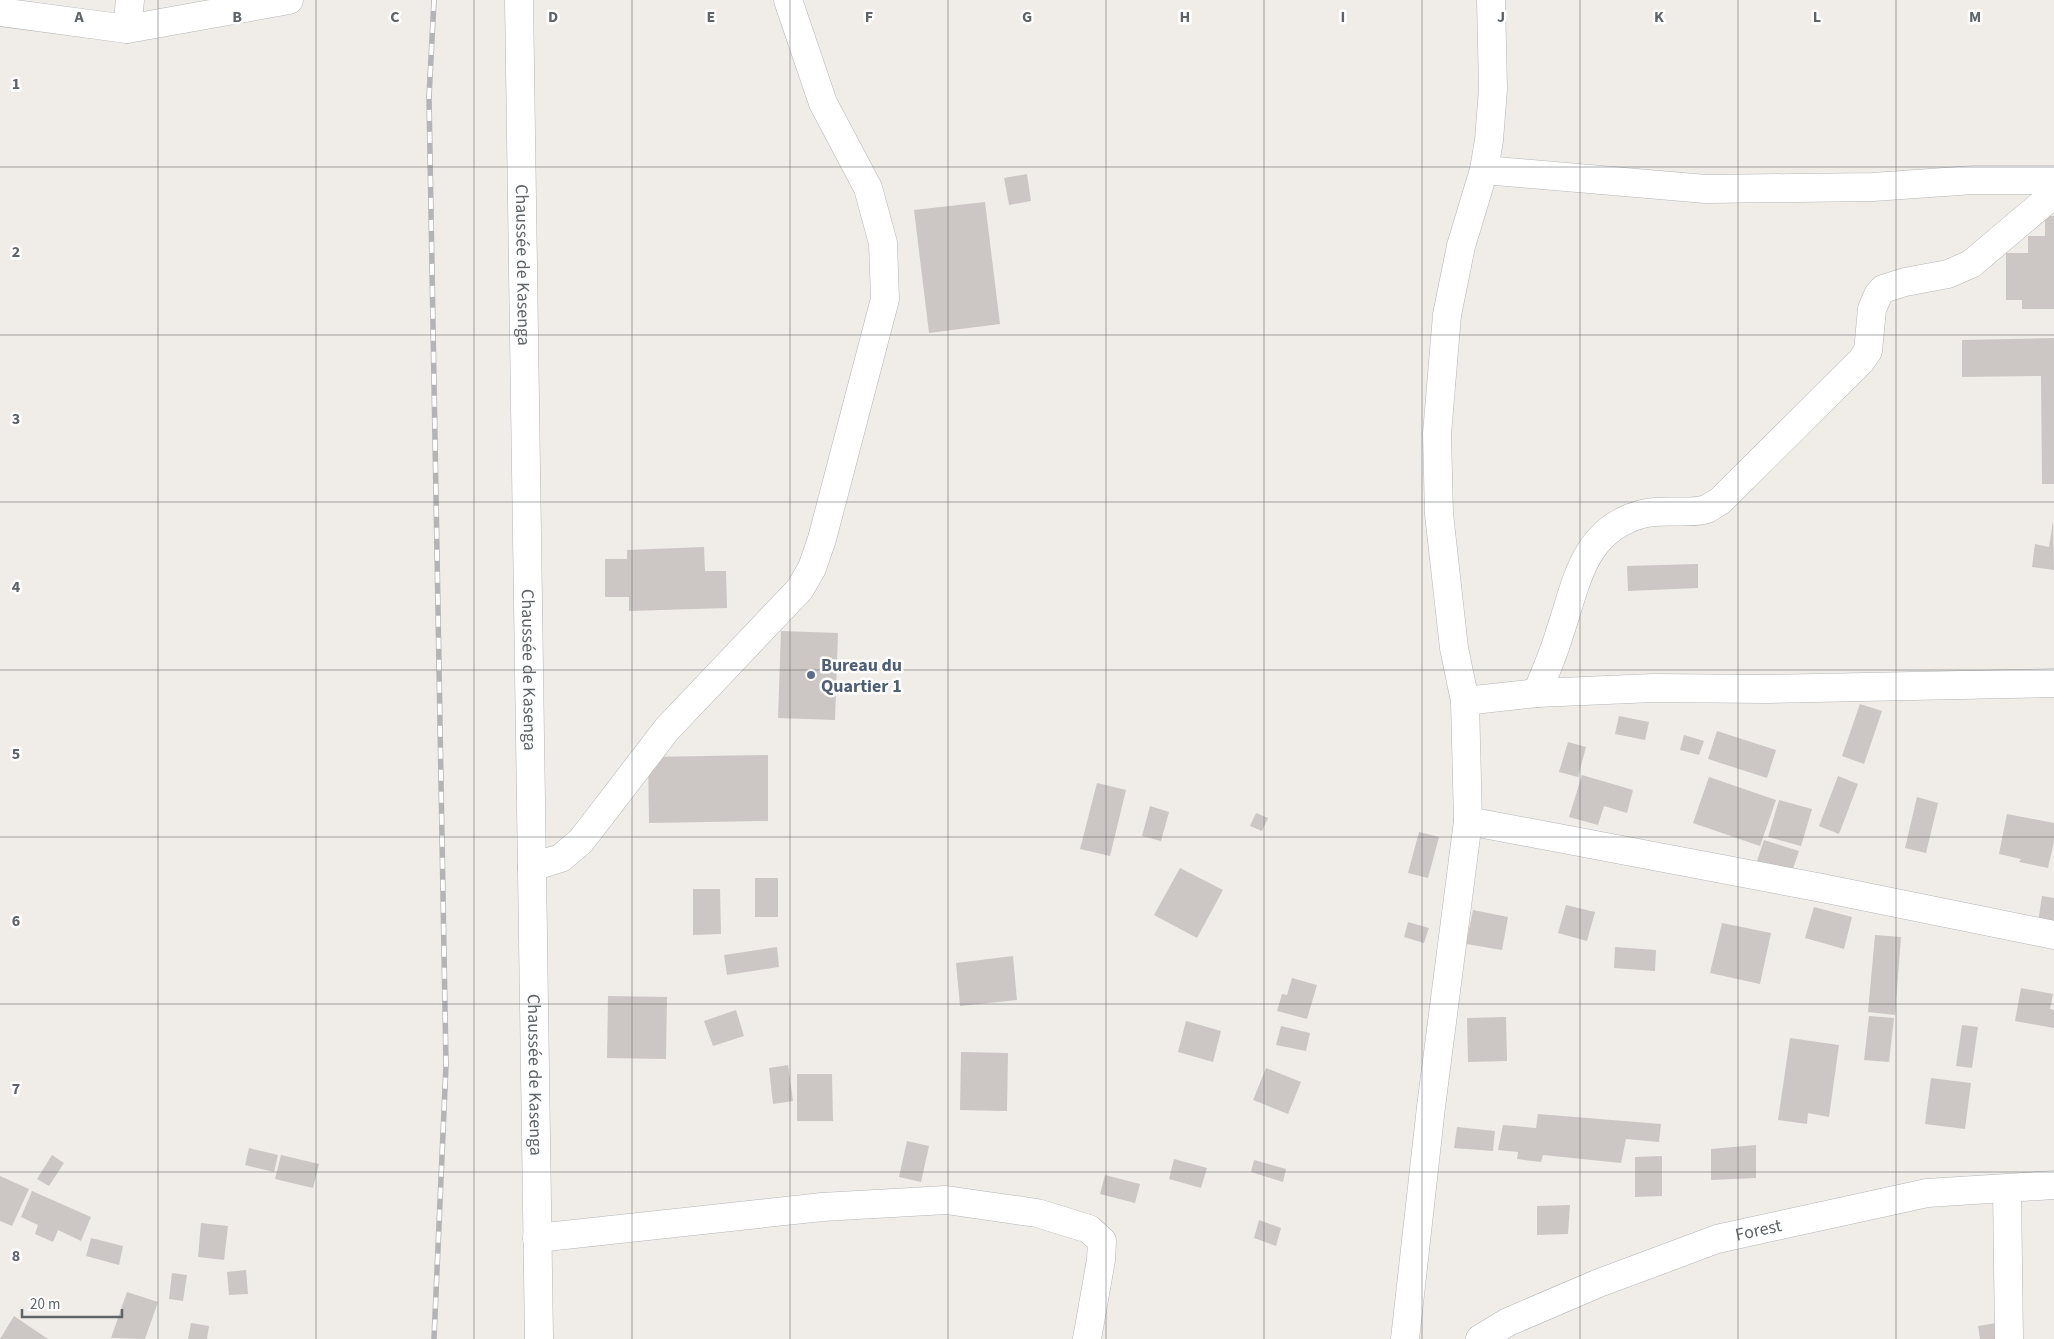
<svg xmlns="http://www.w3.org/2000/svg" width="2054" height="1339" font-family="'Source Sans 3',sans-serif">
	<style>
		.building { fill: #ccc7c4 }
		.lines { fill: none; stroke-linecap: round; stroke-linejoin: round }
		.street-casing { stroke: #b2b6b9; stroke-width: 29 }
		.secondary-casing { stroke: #b1b6b9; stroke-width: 29 }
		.street { stroke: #fff; stroke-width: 28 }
		.secondary { stroke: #fff; stroke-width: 28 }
		.rail-casing { stroke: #b3b4b5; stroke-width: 5.5 }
		.rail { stroke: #fff; stroke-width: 4; stroke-dasharray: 11; stroke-linecap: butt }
		.grid { fill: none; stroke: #5e6467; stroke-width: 1; stroke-opacity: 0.55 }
		.service-dot { fill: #5c6f8a; stroke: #fff; stroke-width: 2 }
		.labels { text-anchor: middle; stroke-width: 5; stroke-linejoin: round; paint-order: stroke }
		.street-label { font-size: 18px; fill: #5e6467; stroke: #fff }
		.service-label { font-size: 18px; font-weight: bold; fill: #4e5e75; stroke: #fff; text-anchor: start }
		.grid-label { font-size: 16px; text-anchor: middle; font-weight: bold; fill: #5e6467; stroke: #fff; stroke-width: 5; stroke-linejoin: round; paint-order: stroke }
	</style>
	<rect width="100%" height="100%" fill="#f0ece7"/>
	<g class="building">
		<polygon points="1027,174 1031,201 1009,205 1004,178"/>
		<polygon points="985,202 1000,324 929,333 914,210"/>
		<polygon points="2045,216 2054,216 2054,309 2022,309 2022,300 2006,300 2006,253 2028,253 2028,236 2045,236"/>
		<polygon points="2054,338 2054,484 2042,484 2041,376 1962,377 1962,340"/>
		<polygon points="2053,521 2054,570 2032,567 2035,544 2049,547"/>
		<polygon points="704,547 705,571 726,571 727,608 629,611 629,597 605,597 605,559 627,559 627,550"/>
		<polygon points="1698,564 1698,588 1628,591 1627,566"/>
		<polygon points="781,631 838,633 835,720 778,718"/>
		<polygon points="1860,704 1882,711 1864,764 1842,756"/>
		<polygon points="1619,716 1649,722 1645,740 1615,734"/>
		<polygon points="1717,731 1776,750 1767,778 1708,759"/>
		<polygon points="1684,735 1704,741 1699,755 1680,750"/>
		<polygon points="1568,742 1586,747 1578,777 1559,772"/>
		<polygon points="768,755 768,821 649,823 648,757"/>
		<polygon points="1582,775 1633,790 1627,813 1604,806 1598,825 1569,817"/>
		<polygon points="1838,776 1858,784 1839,834 1819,826"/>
		<polygon points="1709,777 1776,800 1760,846 1693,823"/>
		<polygon points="1097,783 1126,790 1110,856 1080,849"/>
		<polygon points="1917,797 1938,803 1926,853 1905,848"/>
		<polygon points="1779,800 1812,809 1801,846 1768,837"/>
		<polygon points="1150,806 1169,812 1161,841 1142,836"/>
		<polygon points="1256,813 1268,818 1262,831 1250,826"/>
		<polygon points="2007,814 2054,823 2054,842 2048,868 2019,862 2021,859 1999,854"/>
		<polygon points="1419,832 1439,837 1428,878 1408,873"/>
		<polygon points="1764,840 1799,851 1791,875 1756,864"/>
		<polygon points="1180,868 1223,890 1197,938 1154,915"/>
		<rect x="755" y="878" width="23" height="39"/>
		<polygon points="693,889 720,889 721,934 693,935"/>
		<polygon points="2042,896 2054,898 2054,925 2038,922"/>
		<polygon points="1566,905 1595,912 1587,941 1558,933"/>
		<polygon points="1814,907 1852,917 1844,949 1805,938"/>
		<polygon points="1473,910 1508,917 1502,950 1466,944"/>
		<polygon points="1408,922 1429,928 1424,943 1404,937"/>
		<polygon points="1722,923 1771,933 1760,984 1710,973"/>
		<polygon points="1875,935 1901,937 1895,1015 1868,1012"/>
		<polygon points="777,947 779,967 727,975 724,955"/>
		<polygon points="1615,947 1656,950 1655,971 1614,968"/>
		<polygon points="1013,956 1017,1000 960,1006 956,963"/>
		<polygon points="1292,978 1317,985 1307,1019 1277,1011 1282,994 1287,995"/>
		<polygon points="2021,988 2053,994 2050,1009 2054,1010 2054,1028 2015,1021"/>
		<polygon points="608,996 667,997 666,1059 607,1058"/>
		<polygon points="736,1010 744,1036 713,1046 704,1021"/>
		<polygon points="1869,1016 1894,1018 1889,1062 1864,1060"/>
		<polygon points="1506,1017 1507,1061 1468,1062 1467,1018"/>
		<polygon points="1186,1021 1221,1031 1213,1062 1178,1052"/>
		<polygon points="1962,1025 1978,1027 1972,1068 1956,1066"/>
		<polygon points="1281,1026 1310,1033 1306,1051 1276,1045"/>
		<polygon points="1790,1038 1839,1045 1829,1117 1808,1113 1807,1124 1778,1120"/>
		<polygon points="961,1052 1008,1053 1007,1111 960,1110"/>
		<polygon points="788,1065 793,1101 773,1104 769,1068"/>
		<polygon points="1266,1068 1301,1082 1288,1114 1253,1100"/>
		<polygon points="797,1074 832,1074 833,1121 797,1121"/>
		<polygon points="1931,1078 1971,1083 1965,1129 1925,1124"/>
		<polygon points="1538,1114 1661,1124 1659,1142 1626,1139 1621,1163 1543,1155 1541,1162 1517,1159 1518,1152 1498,1150 1503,1125 1536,1128"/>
		<polygon points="1457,1127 1495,1131 1493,1151 1454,1148"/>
		<polygon points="907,1141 929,1146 921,1182 899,1177"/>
		<polygon points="1756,1145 1756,1178 1711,1180 1711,1149"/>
		<polygon points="249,1148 278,1155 274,1172 245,1165"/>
		<polygon points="52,1155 64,1163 49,1186 37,1179"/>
		<polygon points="281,1155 319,1164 313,1188 275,1179"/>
		<polygon points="1662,1156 1662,1196 1635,1197 1635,1157"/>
		<polygon points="1174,1159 1207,1168 1201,1188 1169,1179"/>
		<polygon points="1254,1160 1286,1169 1283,1182 1251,1172"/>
		<polygon points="1105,1175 1140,1184 1135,1203 1100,1194"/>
		<polygon points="0,1176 29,1189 12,1226 0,1221"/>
		<polygon points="32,1191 91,1217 81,1241 58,1230 53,1242 35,1234 38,1225 21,1217"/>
		<polygon points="1570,1205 1568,1234 1537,1235 1537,1206"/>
		<polygon points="1259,1220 1281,1228 1276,1246 1254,1238"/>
		<polygon points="201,1223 228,1226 224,1260 198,1257"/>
		<polygon points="91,1238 123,1246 119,1265 86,1256"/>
		<polygon points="246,1270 248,1294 229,1295 227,1272"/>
		<polygon points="172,1273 187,1275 183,1301 169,1299"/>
		<polygon points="127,1292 158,1302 145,1339 111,1338"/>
		<polygon points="14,1316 48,1339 0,1339"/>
		<polygon points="2002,1322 2005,1339 1980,1339 1978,1326"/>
		<polygon points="191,1323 209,1326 207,1339 188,1339"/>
	</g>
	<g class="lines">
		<defs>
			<g id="street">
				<polyline points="0,12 127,29 289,0"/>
				<polyline points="127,29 130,0"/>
				<polyline points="1484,170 1706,189 1873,187 1973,180 2054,180"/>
				<path d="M1537,693C1545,673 1554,653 1560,632C1577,582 1583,530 1642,514C1663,508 1689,515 1707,509C1711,507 1716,503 1720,501L1861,361L1868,351L1872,309L1878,295L1883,289L1905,282L1948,274L1971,264L2054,194"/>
				<polyline points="1465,701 1537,693 1653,688 1766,689 2054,683"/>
				<polyline points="1468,821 1822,888 2054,935"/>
				<polyline points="532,867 561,858 581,841 667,729 800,589 812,568 822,539 885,299 883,243 868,188 823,103 788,0"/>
				<polyline points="2007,1189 2009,1339"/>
				<polyline points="537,1238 822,1207 946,1200 1037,1213 1089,1229 1102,1241 1101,1260 1087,1339"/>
				<polyline points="1405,1339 1431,1107 1468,821 1465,701 1454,648 1439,514 1437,434 1447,315 1461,246 1484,170 1489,140 1493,89 1491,0"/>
			</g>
			<g id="secondary">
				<path id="s1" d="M519,0L539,1339"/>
				<path id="s2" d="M1480,1339L1508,1322L1599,1283L1717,1239L1927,1193L2054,1185"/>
			</g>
		</defs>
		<use href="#street" class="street-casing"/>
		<use href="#secondary" class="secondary-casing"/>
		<use href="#street" class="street"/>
		<use href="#secondary" class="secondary"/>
		<defs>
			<polyline id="rail" points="434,0 429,97 446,1065 434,1339"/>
		</defs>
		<use href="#rail" class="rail-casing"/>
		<use href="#rail" class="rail"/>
	</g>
	<path class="grid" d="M158,0V1339M316,0V1339M474,0V1339M632,0V1339M790,0V1339M948,0V1339M1106,0V1339M1264,0V1339M1422,0V1339M1580,0V1339M1738,0V1339M1896,0V1339M0,167H2054M0,335H2054M0,502H2054M0,670H2054M0,837H2054M0,1004H2054M0,1172H2054"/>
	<circle class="service-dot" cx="811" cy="675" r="5"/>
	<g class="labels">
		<g class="street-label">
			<text dy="6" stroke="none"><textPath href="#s1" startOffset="265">Chaussée de Kasenga</textPath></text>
			<text dy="6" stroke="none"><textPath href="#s1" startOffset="670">Chaussée de Kasenga</textPath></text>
			<text dy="6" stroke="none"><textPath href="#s1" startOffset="1075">Chaussée de Kasenga</textPath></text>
			<text dy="6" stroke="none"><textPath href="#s2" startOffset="300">Forest</textPath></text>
		</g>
		<g class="service-label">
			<text x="821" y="671">Bureau du<tspan x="821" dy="21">Quartier 1</tspan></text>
		</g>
	</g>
	<g class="grid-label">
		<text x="79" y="22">A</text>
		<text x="237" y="22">B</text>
		<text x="395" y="22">C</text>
		<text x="553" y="22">D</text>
		<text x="711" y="22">E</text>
		<text x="869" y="22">F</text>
		<text x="1027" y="22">G</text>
		<text x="1185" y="22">H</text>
		<text x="1343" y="22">I</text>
		<text x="1501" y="22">J</text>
		<text x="1659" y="22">K</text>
		<text x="1817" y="22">L</text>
		<text x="1975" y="22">M</text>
		<text x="16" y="89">1</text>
		<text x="16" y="257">2</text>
		<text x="16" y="424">3</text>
		<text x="16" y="592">4</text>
		<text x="16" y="759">5</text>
		<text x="16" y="926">6</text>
		<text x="16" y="1094">7</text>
		<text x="16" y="1261">8</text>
	</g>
	<path d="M22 1309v8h100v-8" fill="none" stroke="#5e6467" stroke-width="2.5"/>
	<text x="30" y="1309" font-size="15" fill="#5e6467" stroke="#ffffff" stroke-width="4" paint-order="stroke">20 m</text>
</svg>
